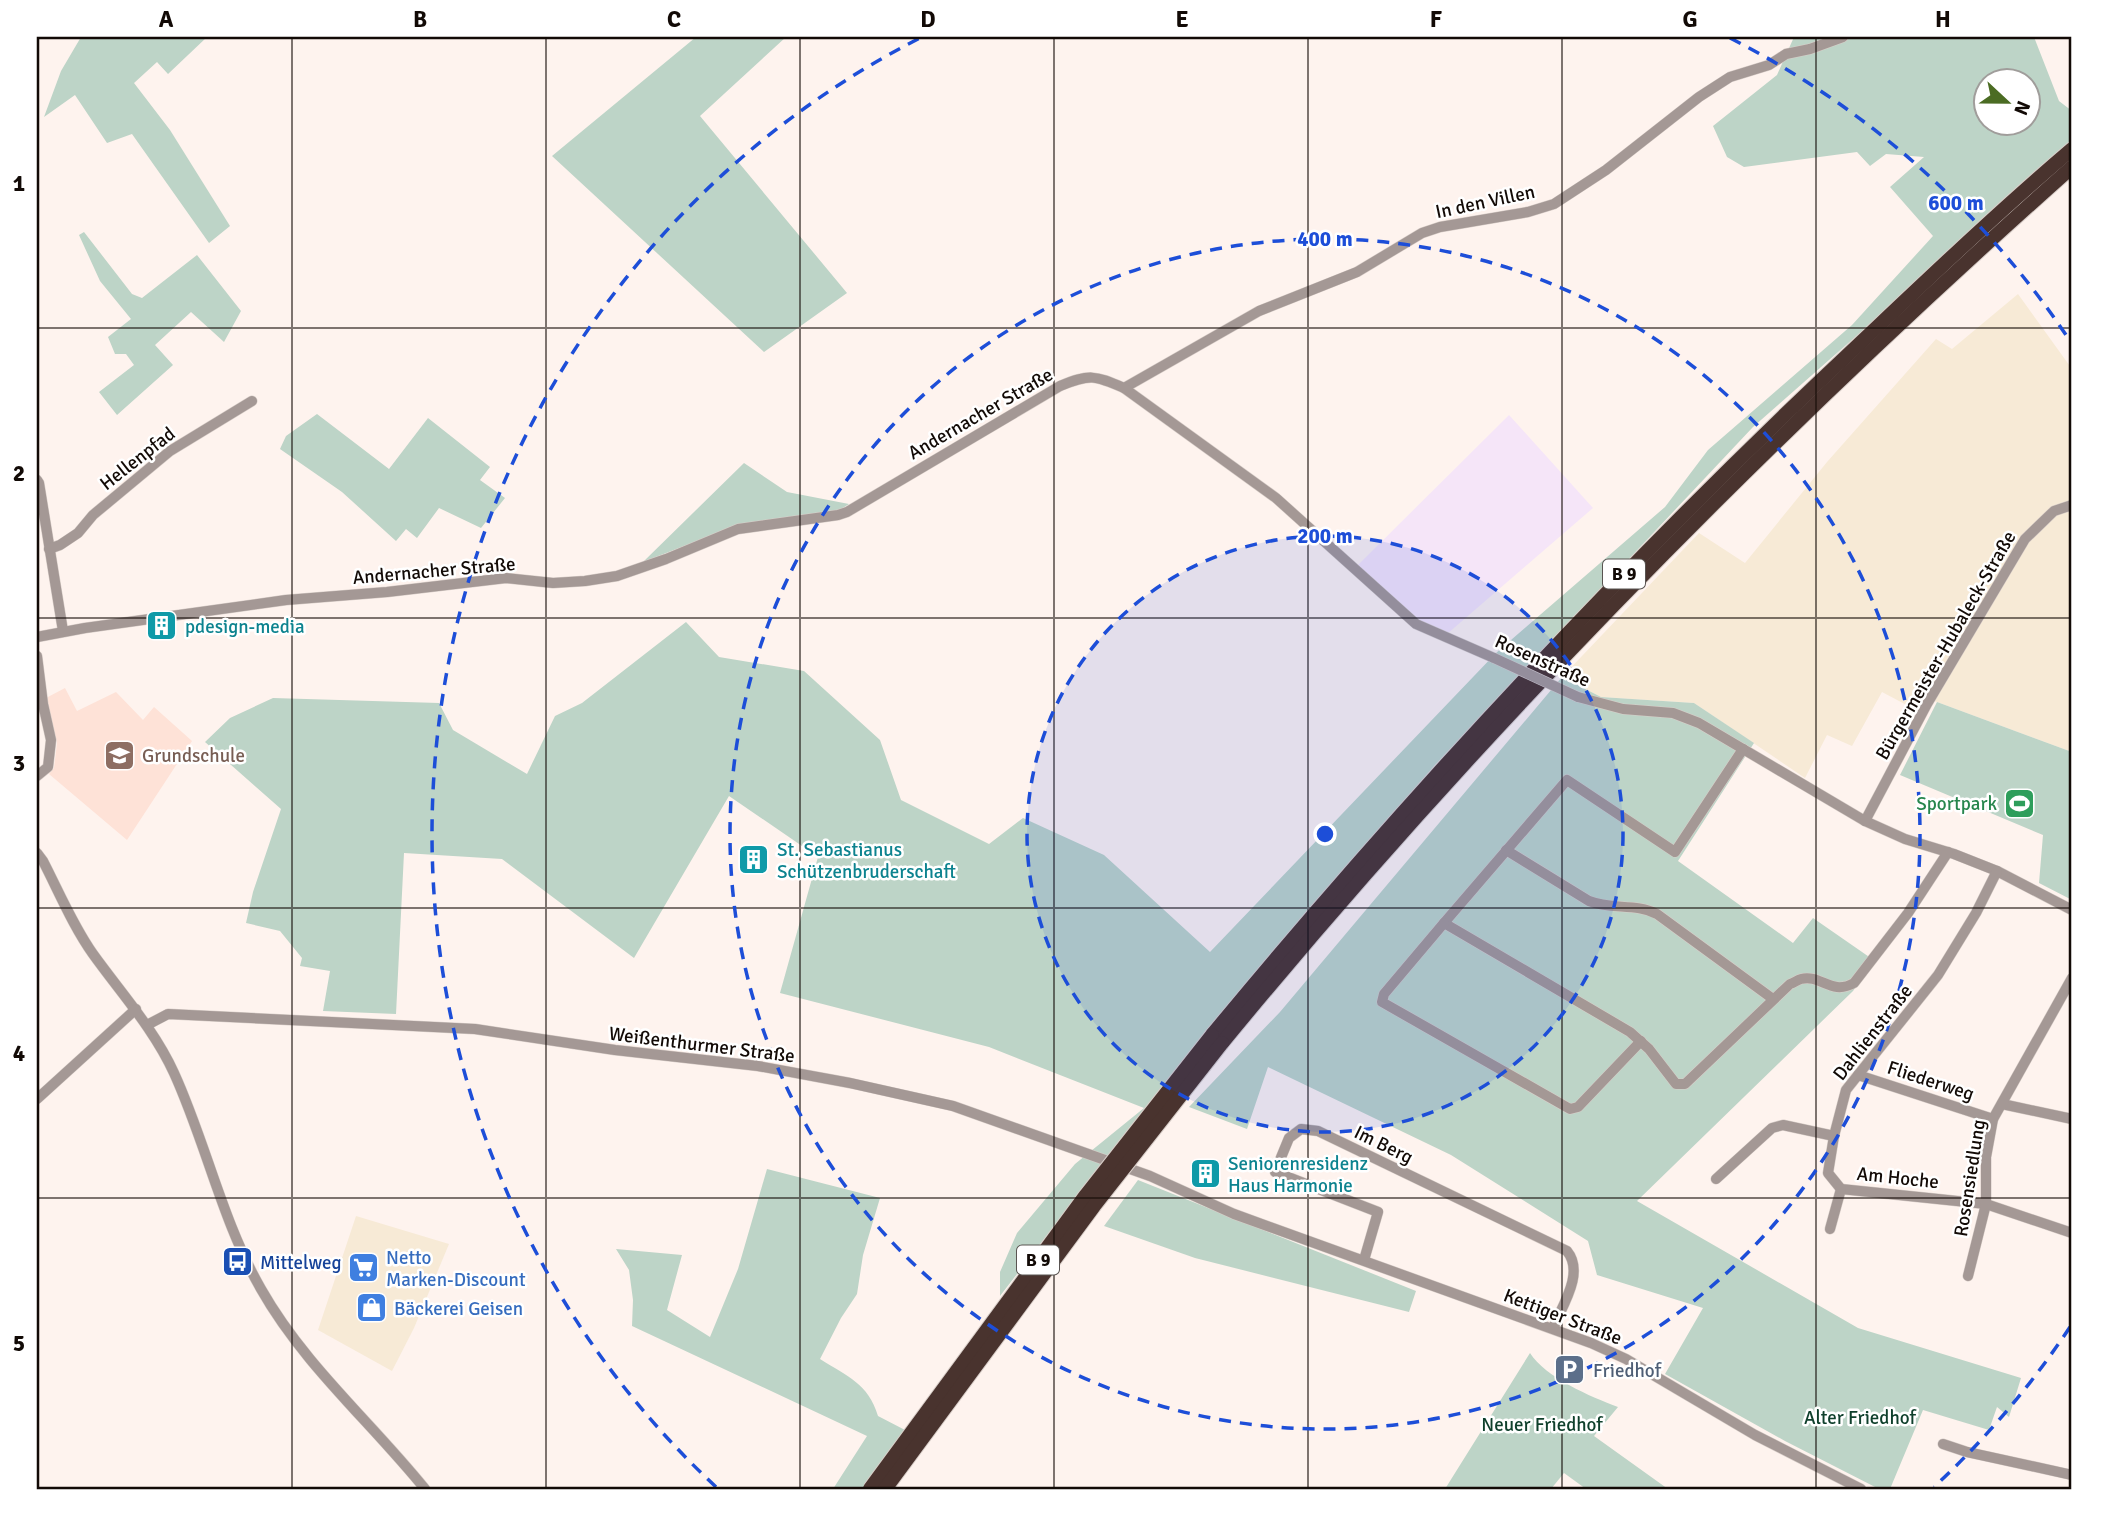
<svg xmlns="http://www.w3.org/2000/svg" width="2109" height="1526" font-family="Signika,sans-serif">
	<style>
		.commercial { fill: #f7ead6 }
		.industrial { fill: #f5e5f8 }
		.built { fill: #fee2d7 }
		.green { fill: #bdd4c7; fill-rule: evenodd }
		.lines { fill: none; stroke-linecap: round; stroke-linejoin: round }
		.minor-casing { stroke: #d8cec9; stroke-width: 11 }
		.highway-casing { stroke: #d8cec9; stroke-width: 16 }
		.minor { stroke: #a49895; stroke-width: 10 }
		.highway { stroke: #49332e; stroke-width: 14 }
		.minor-bridge-casing { stroke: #d8cec9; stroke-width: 11; stroke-linecap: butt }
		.highway-bridge-casing { stroke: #d8cec9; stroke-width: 16; stroke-linecap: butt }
		.minor-bridge { stroke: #a49895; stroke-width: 10 }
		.highway-bridge { stroke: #49332e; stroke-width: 14 }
		.grid { fill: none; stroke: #120a06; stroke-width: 2; stroke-opacity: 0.55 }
		.ring { fill: none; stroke: #1d4ed8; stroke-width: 3.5; stroke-dasharray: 12 9 }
		.labels { text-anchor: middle; stroke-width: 5; stroke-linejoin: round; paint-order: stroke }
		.shield { fill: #fff; stroke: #595451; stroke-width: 2 }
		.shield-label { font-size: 18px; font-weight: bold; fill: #120a06 }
		.street-label { font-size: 19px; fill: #120a06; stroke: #fff }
		.culture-label { font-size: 19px; fill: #0d838f; stroke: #fff; text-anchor: start }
		.education-label { font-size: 19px; fill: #785e54; stroke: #fff; text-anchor: start }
		.leisure-label { font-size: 19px; fill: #27864d; stroke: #fff; text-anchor: end }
		.shop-label { font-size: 19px; fill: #366cbe; stroke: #fff; text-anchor: start }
		.transit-label { font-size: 19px; fill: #164399; stroke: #fff; text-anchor: start }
		.service-label { font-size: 19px; fill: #4e5e75; stroke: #fff; text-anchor: start }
		.park-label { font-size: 19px; fill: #0f402c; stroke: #fff }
		.centre { fill: #1d4ed8; stroke: #fff; stroke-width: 3.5 }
		.ring-label { font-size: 21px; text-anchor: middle; font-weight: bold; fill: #1d4ed8; stroke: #fff; stroke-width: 5; stroke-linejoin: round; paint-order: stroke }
		.neatline { fill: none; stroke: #120a06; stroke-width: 2.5 }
		.grid-label { font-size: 23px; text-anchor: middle; font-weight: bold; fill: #120a06 }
	</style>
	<rect width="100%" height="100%" fill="#fef3ee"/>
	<g class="commercial">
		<polygon points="2018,294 2072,369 2072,752 1937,702 1923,698 1916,710 1882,692 1852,746 1827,735 1805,778 1694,703 1601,697 1562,677 1699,533 1745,563 1827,462 1936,339 1952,349"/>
		<polygon points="356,1216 449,1244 414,1328 392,1371 318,1330"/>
	</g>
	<polygon class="industrial" points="1509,415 1593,508 1447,634 1417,619 1358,565"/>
	<polygon class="built" points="65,688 77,711 116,692 143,720 154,707 192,741 127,840 49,774 54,768 57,743 46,698"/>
	<g class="green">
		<polygon points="81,37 207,37 168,74 157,62 134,83 170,130 230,226 209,243 132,134 107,143 75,95 44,117 61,71"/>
		<polygon points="696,37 786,37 700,116 847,293 764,352 552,156"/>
		<path d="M1794,37H2034L2059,101L2072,111V146L1753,427L1435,765L1266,959L1145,1108L1000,1296V1272L1017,1233L1075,1164L1144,1108L989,1047L780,993L818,857L729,796L634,958L502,859L404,853L396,1014L323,1011L330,971L300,966L302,958L280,931L246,923L253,892L281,809L205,742L230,718L273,698L439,703L453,730L527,774L555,716L582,703L686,622L719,657L804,671L880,740L901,800L989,844L1023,818L1104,855L1210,952L1496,653L1665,507L1708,450L1852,325L1933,236L1890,187L1924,157L1886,154L1870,166L1857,152L1744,167L1727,157L1713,126L1777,75ZM1986,80H2028V122H1986Z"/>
		<polygon points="84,232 132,294 142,298 197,255 241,311 224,342 191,312 155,345 173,365 117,415 99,392 134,365 126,354 115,354 108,337 131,319 100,281 79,235"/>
		<polygon points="317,414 389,469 428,418 490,467 480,480 505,498 481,528 439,508 417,538 406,529 396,541 342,492 280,449 286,436"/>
		<polygon points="744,463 787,492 849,504 835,513 736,526 643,562"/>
		<polygon points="1562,677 1601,697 1694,703 1754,743 1678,861 1793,943 1813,918 1875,961 1853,991 1637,1201 1858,1328 2021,1378 2009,1417 1997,1407 1989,1430 1923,1410 1890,1489 1879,1489 1785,1441 1665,1374 1703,1308 1597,1275 1588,1241 1451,1155 1268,1067 1247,1129 1189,1107 1280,1012"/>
		<polygon points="1937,702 2072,752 2072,900 2039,883 2043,835 1900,775"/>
		<path d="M767,1169L880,1198L863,1255L857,1294L841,1318L820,1359C848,1377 868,1383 878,1416L905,1430L864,1489H833L867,1436L632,1326L633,1300L629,1270L616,1249L682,1255L667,1310L710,1337L738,1269Z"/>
		<polygon points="1138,1180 1416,1291 1409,1312 1195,1258 1104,1226"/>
		<path d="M1530,1353C1545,1377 1591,1397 1618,1407L1594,1436L1668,1489H1586L1564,1473L1551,1489H1445Z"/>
	</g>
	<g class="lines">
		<defs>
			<g id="minor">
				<polyline points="1124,388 1259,311 1357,272 1422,233 1440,227 1528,212 1554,204 1606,170 1699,97 1730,77 1769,65 1786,54 1810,49 1843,37"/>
				<polyline points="37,480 39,483 63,631"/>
				<polyline points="49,549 60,545 78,533 93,515 170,451 252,401"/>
				<path d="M37,637L85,628L286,600L387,592L506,578L553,583L585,581L617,576L666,559L738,529L838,515L847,512L1060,386C1090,374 1094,375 1124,388L1276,498L1416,624L1494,658"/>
				<polyline points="37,656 43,704 51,740 48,767 37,776"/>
				<polyline points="1578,697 1623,709 1673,713 1699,723 1865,821 1905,839 1954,854 1997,871 2072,910"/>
				<path d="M1743,749L1675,852L1567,780L1444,923L1630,1032L1649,1049L1676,1084H1685L1790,984C1794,983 1797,980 1801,979C1821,974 1831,996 1854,983L1908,913L1948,852"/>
				<polyline points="1865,821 1927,704 2025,539 2054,511 2072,505"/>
				<path d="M1506,850L1589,901C1611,910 1636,903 1657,914L1773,999"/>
				<path d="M37,853L43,861C59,892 73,926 93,954C121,993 154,1029 174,1073C206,1143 222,1221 261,1289C304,1365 371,1422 425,1489"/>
				<polyline points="1444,923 1384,994 1382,1002 1570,1109 1578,1107 1641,1041"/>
				<polyline points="147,1025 168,1014 475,1029 615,1050 758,1066 850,1083 953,1106 1150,1176 1234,1214 1591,1343 1626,1359 1755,1435 1861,1489"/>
				<polyline points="1858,1075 1993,1119"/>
				<polyline points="37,1099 136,1009"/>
				<polyline points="2002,1104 2072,1119"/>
				<polyline points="1834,1136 1828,1173 1841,1189 1986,1204 2072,1233"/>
				<polyline points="1716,1179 1772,1128 1783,1125 1834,1136 1846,1090 1938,975 1976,913 1997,871"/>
				<polyline points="1830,1229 1841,1189"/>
				<path d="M1364,1260L1378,1212L1275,1172L1289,1138L1301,1129L1318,1131L1567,1251C1585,1273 1562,1306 1553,1328"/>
				<polyline points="1968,1276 1986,1204 1986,1157 1993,1119 2072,978"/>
				<polyline points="1943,1444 1967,1452 2072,1475"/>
			</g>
			<g id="highway">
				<path d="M1212,1035C1413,792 1627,562 1857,346C1928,279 1998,212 2072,149"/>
				<path d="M1222,1043C1481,728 1767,438 2072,167"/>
			</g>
		</defs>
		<use href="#minor" class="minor-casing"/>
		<use href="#highway" class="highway-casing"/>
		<use href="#minor" class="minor"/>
		<use href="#highway" class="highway"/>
		<defs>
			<polyline id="minor-bridge" points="1494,658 1578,697"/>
			<g id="highway-bridge">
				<polyline points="870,1489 1086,1195 1212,1035"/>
				<polyline points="885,1489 1094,1206 1222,1043"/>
			</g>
		</defs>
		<use href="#minor-bridge" class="minor-bridge-casing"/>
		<use href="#highway-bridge" class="highway-bridge-casing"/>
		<use href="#minor-bridge" class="minor-bridge"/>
		<use href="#highway-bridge" class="highway-bridge"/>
	</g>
	<path class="grid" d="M292,37V1489M546,37V1489M800,37V1489M1054,37V1489M1308,37V1489M1562,37V1489M1816,37V1489M37,328H2072M37,618H2072M37,908H2072M37,1198H2072"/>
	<circle cx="1325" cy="834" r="298" fill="#1d4ed8" fill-opacity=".12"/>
	<g class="ring">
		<circle cx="1325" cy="834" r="298"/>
		<circle cx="1325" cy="834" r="595"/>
		<path d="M2070 1327A893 893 0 0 1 1934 1487M716 1487A893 893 0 0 1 920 38M1730 38A893 893 0 0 1 2070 341"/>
	</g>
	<defs>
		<symbol id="building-square" viewBox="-11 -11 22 22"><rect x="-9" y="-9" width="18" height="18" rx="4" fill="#0f9aa8" stroke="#fff"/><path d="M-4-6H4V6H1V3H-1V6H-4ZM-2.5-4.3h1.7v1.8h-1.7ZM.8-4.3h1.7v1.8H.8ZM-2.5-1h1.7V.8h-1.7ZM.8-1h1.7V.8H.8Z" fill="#fff"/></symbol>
		<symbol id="school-square" viewBox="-11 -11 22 22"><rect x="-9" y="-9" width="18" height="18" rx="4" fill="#8d6e63" stroke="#fff"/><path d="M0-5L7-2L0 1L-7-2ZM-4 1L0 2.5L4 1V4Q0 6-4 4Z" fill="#fff"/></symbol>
		<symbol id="stadium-square" viewBox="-11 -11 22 22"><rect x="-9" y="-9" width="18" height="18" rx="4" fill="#2e9e5b" stroke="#fff"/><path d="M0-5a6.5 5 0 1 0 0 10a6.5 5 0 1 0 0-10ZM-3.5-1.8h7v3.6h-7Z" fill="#fff"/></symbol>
		<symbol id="bus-square" viewBox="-11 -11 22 22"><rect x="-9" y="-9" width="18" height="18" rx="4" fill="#1a4fb4" stroke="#fff"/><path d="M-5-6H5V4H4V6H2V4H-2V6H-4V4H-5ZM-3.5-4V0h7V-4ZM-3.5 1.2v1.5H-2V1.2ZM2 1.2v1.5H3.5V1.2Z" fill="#fff"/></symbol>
		<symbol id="supermarket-square" viewBox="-11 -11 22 22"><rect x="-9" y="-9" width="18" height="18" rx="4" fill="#3f7fe0" stroke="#fff"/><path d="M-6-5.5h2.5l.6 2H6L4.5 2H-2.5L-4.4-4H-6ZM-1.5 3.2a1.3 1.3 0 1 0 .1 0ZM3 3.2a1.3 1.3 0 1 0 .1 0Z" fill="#fff"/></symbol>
		<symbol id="shop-square" viewBox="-11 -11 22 22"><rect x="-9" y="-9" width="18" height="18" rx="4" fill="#3f7fe0" stroke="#fff"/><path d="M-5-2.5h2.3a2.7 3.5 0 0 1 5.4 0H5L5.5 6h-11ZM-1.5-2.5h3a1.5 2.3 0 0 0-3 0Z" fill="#fff"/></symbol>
		<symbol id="parking-square" viewBox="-11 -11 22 22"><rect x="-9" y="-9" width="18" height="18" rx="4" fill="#5c6f8a" stroke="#fff"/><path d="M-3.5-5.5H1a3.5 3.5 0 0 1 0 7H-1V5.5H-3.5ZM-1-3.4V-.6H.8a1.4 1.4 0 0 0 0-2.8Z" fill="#fff"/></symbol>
	</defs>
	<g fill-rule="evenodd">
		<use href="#building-square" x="144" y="608" width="35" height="35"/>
		<use href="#school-square" x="102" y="738" width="35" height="35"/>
		<use href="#stadium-square" x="2002" y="786" width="35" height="35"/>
		<use href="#building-square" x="736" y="842" width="35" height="35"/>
		<use href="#building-square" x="1188" y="1156" width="35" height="35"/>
		<use href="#bus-square" x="220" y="1244" width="35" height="35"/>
		<use href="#supermarket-square" x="346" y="1250" width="35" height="35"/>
		<use href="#shop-square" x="354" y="1290" width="35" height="35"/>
		<use href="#parking-square" x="1552" y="1352" width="35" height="35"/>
	</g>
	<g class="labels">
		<g class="shield">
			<rect x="1603" y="559.5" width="42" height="29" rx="5"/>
			<rect x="1017" y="1245.5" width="42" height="29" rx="5"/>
		</g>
		<g class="shield-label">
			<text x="1624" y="580">B 9</text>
			<text x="1038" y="1266">B 9</text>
		</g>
		<g class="street-label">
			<text transform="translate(1485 201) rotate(-12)" y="7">In den Villen</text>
			<text transform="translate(980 413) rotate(-30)" y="7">Andernacher Straße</text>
			<text transform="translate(137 458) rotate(-38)" y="7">Hellenpfad</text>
			<text transform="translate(434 570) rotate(-5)" y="7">Andernacher Straße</text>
			<text transform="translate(1945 645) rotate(-60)" y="7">Bürgermeister-Hubaleck-Straße</text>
			<text transform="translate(1543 660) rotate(24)" y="7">Rosenstraße</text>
			<text transform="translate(1872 1032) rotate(-52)" y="7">Dahlienstraße</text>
			<text transform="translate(702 1044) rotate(7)" y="7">Weißenthurmer Straße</text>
			<text transform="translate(1931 1080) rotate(18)" y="7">Fliederweg</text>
			<text transform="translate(1384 1144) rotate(26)" y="7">Im Berg</text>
			<text transform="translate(1898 1177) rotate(6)" y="7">Am Hoche</text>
			<text transform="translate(1969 1178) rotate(-81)" y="7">Rosensiedlung</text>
			<text transform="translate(1563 1316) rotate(21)" y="7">Kettiger Straße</text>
		</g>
		<g class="culture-label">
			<text x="185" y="633">pdesign-media</text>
			<text x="777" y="856">St. Sebastianus<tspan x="777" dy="22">Schützenbruderschaft</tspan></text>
			<text x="1228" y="1170">Seniorenresidenz<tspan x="1228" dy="22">Haus Harmonie</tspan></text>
		</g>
		<g class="education-label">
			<text x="142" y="762">Grundschule</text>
		</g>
		<g class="leisure-label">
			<text x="1997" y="810">Sportpark</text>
		</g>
		<g class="shop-label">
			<text x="386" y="1264">Netto<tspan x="386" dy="22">Marken-Discount</tspan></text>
			<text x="394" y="1315">Bäckerei Geisen</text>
		</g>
		<g class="transit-label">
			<text x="260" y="1269">Mittelweg</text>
		</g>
		<g class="service-label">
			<text x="1593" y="1377">Friedhof</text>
		</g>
		<g class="park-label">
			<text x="1860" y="1424">Alter Friedhof</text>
			<text x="1542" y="1431">Neuer Friedhof</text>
		</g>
	</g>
	<circle cx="1325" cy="834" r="10" class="centre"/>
	<g class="ring-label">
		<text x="1956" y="210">600 m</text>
		<text x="1325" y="246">400 m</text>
		<text x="1325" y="543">200 m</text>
	</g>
	<rect width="2109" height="1526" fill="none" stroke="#ffffff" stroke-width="77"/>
	<g transform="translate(2007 102) rotate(112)"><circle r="33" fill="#ffffff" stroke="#a09d9b" stroke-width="2"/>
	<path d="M0-5L12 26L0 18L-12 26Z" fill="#4b6c23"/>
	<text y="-10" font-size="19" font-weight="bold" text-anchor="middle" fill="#120a06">N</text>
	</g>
	<rect x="38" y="38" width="2032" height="1450" class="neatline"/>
	<g class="grid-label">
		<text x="166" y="27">A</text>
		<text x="420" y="27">B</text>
		<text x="674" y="27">C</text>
		<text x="928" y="27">D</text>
		<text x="1182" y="27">E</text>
		<text x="1436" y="27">F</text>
		<text x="1690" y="27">G</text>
		<text x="1943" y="27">H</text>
		<text x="19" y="191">1</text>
		<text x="19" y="481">2</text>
		<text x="19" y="771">3</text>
		<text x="19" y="1061">4</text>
		<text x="19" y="1351">5</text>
	</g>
</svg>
